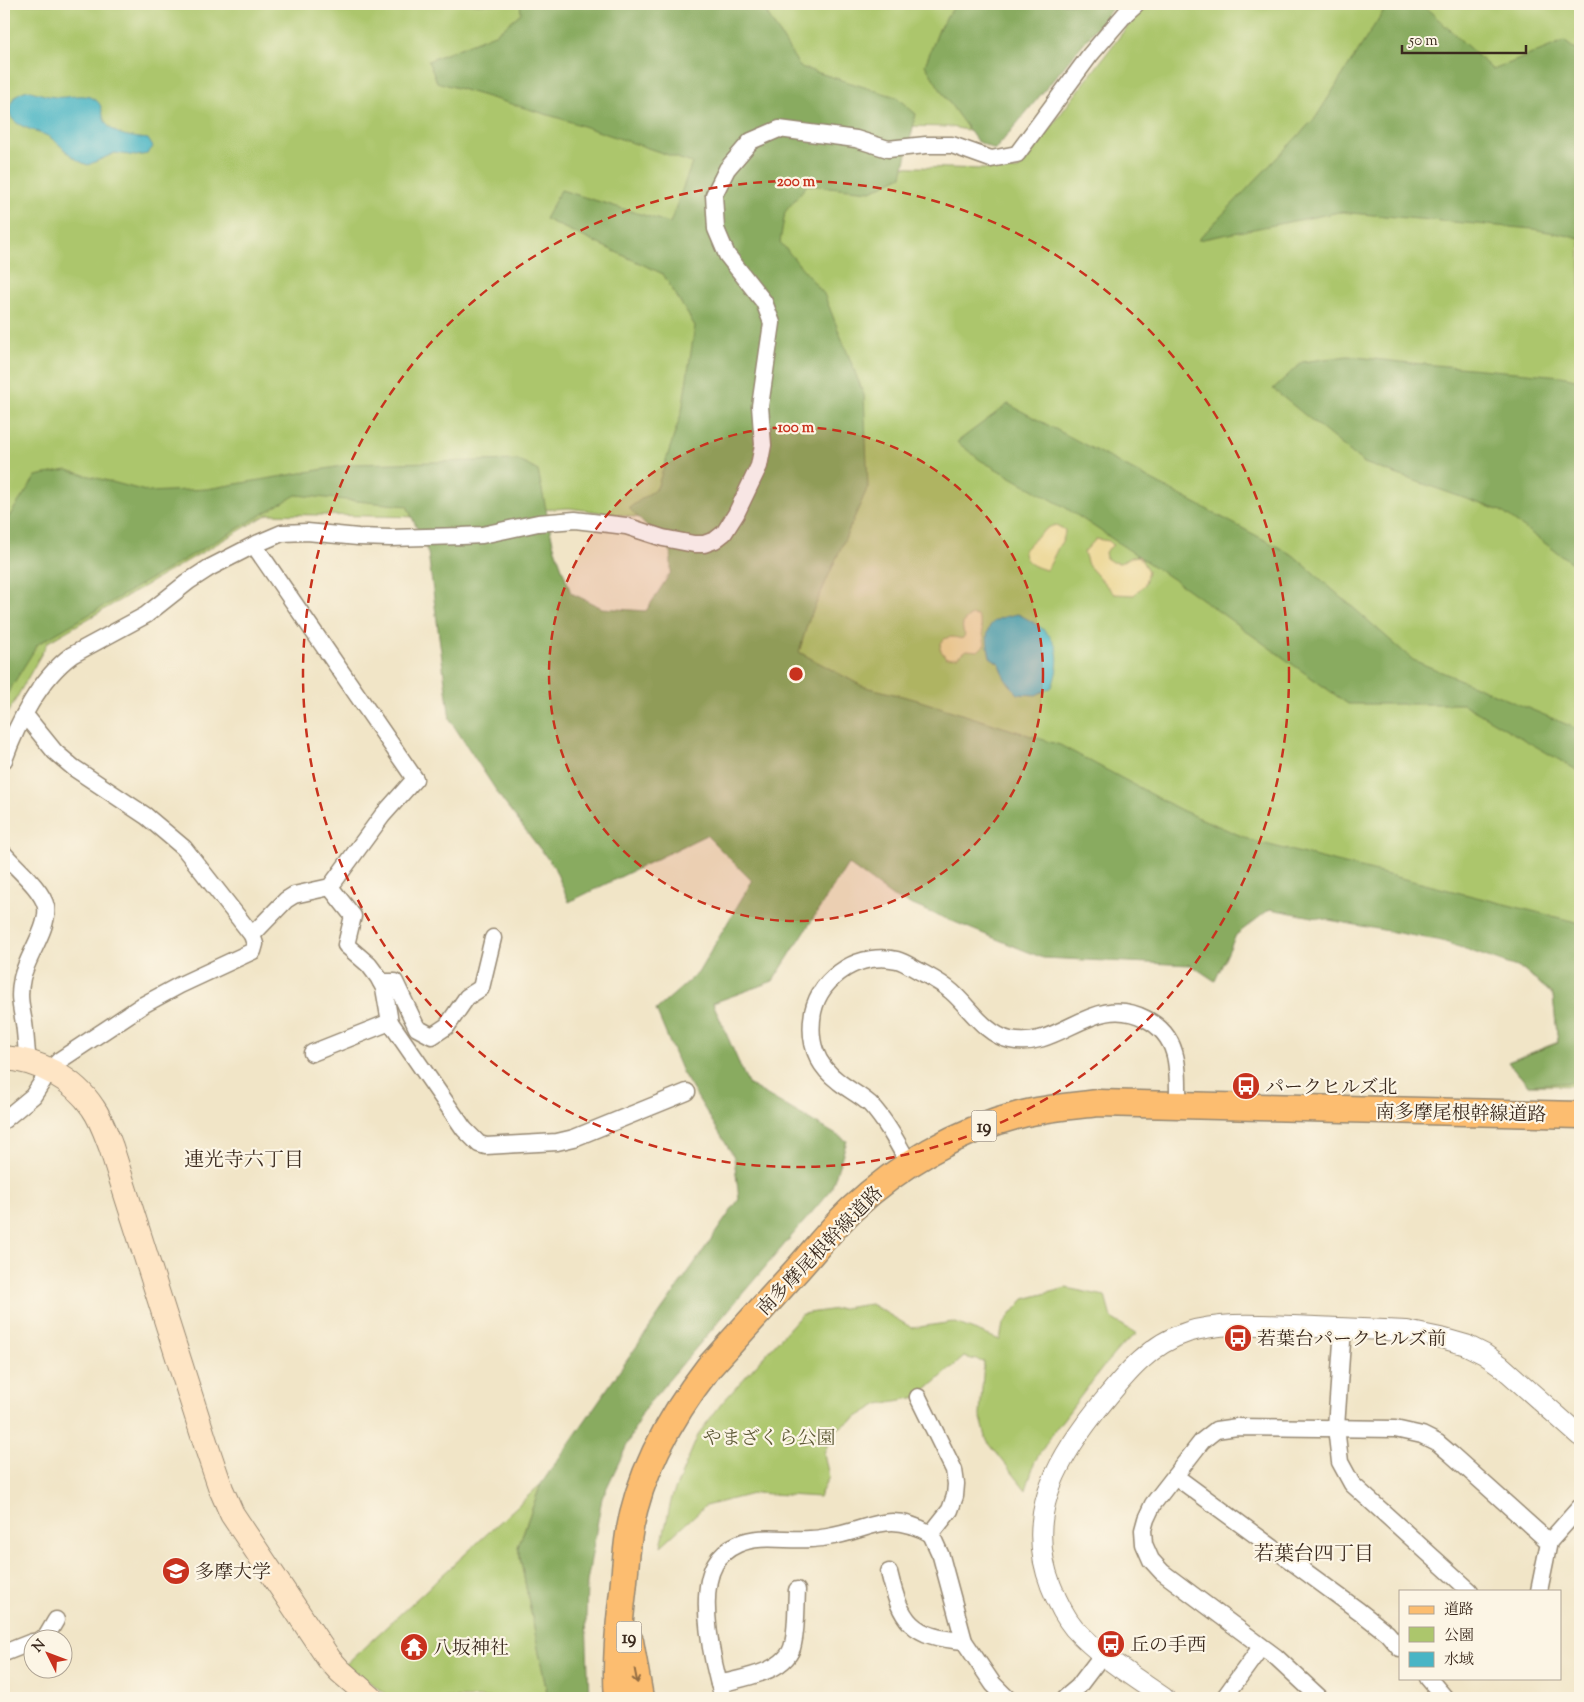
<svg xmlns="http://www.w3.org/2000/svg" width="1584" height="1702" font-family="'Sorts Mill Goudy','Noto Serif JP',serif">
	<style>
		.green { fill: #acc66c; stroke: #747845 }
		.forest { fill: #89ab60; stroke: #626a3f }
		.sand { fill: #eeda9e; stroke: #94825e }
		.water { fill: #49b5c5; stroke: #427072 }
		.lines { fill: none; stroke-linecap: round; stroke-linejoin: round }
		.minor-casing { stroke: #968872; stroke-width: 19 }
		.tertiary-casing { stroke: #968872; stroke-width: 22 }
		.secondary-casing { stroke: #968872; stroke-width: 26 }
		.primary-casing { stroke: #968872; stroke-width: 29 }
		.minor { stroke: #fff; stroke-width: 16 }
		.tertiary { stroke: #fff; stroke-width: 20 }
		.secondary { stroke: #fee5c5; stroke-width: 24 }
		.primary { stroke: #fcbd6f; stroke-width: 26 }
		.oneway { stroke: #926c42 }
		.ring { fill: none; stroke: #c8321e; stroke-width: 2.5; stroke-dasharray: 9 6 }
		.labels { text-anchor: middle; stroke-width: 4.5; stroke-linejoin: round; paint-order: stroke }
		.shield { fill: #fcf5e5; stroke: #75675a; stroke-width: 1 }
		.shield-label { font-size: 18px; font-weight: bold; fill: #3b2a1e }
		.poi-label { font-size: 19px; fill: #3b2a1e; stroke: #fcf5e5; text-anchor: start }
		.street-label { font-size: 19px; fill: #3b2a1e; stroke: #fcf5e5 }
		.park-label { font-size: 19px; fill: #5d5935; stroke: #fcf5e5 }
		.neighbourhood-label { font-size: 20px; fill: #3b2a1e; stroke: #fcf5e5 }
		.centre { fill: #c8321e; stroke: #fcf5e5; stroke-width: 2.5 }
		.ring-label { font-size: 15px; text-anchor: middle; font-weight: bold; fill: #c8321e; stroke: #fcf5e5; stroke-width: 4.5; stroke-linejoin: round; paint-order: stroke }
	</style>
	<rect width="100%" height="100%" fill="#fcf5e5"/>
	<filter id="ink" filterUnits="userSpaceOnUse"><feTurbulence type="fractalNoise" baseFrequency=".02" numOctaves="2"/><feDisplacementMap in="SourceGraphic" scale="10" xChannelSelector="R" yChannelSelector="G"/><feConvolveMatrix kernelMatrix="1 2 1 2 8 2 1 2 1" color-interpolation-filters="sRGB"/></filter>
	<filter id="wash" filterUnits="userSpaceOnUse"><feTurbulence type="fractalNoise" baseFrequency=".0096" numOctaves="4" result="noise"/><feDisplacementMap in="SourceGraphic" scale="20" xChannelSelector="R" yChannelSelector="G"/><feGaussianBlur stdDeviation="1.12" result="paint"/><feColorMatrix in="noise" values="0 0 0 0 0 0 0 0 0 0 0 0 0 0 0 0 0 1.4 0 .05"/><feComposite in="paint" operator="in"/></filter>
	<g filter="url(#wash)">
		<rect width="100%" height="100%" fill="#f1e5c7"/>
		<g class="green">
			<polygon points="4,4 1071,4 978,132 951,127 903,126 792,107 729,334 649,519 569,508 424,517 268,514 48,642 4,720"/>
			<polygon points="1149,4 1580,4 1580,1086 1528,1085 1508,1062 1558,1042 1553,995 1523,969 764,696 771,265 780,163 1018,170 1136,15"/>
			<polygon points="1066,1288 1105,1296 1111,1318 1137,1334 1121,1346 1107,1362 1055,1430 1035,1461 1026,1490 987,1441 980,1414 984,1362 964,1357 918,1397 879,1404 834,1431 824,1453 829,1477 819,1497 756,1493 705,1506 661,1546 672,1497 699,1433 722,1403 802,1314 871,1304 912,1328 953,1322 1000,1340 1003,1324 1024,1299"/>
			<polygon points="541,1484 518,1547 548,1698 392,1698 345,1665"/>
		</g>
		<g class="forest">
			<polygon points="520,4 761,4 800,67 896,97 916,114 902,176 871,191 807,185 785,212 780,242 824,294 864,395 868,487 808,622 799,652 862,686 914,699 1060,745 1181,810 1253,841 1580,923 1580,1082 1528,1085 1508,1062 1558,1043 1553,995 1525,970 1442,941 1270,909 1236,935 1215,981 1191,965 1043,958 893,897 848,864 773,981 713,1003 748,1084 847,1141 831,1190 644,1409 602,1498 587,1582 586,1617 589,1698 548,1698 518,1547 541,1484 739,1199 734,1157 682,1072 656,1010 698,973 752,881 706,835 569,902 554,867 503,801 450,720 428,553 407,506 296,495 38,644 4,699 4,524 36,476 67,470 149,492 207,489 354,464 518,460 538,471 553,543 571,593 602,608 646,611 671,572 671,552 629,508 657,488 682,411 695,326 663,274 545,219 561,190 670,223 692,163 562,119 437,82 428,61 497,33 521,13"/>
			<polygon points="956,4 1116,4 995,150 977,141 945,97 925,65 940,27"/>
			<polygon points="1388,4 1422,4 1493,70 1564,41 1580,53 1580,238 1533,229 1339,212 1198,240 1316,117"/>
			<polygon points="1348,356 1400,362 1561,376 1580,380 1580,569 1501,511 1364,463 1273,389 1302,362"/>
			<polygon points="1008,404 1293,555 1413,660 1580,730 1580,772 1463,704 1348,704 1186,588 1063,506 980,460 957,442"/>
		</g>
		<g class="sand">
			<path d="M1056,525L1065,530C1064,544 1060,541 1056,552C1052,559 1052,563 1046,570C1036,567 1023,563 1024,550C1033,541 1044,527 1056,525Z"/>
			<polygon points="1096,539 1109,541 1113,545 1105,552 1106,558 1112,562 1120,563 1131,557 1139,556 1148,571 1145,584 1134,595 1114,594 1088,565 1084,552"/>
			<path d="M972,615L977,616C982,624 983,635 985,644L978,651L967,650L957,657L946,658L940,649C941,635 952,636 962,639L965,635C960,626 963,620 972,615Z"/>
		</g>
		<g class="water">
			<path d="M28,90C37,93 46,96 55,97C68,99 85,91 97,101C102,105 102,113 104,119C111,136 132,137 148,139L153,147L147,154L136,156L115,153L88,165C72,160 64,147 51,138C38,129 2,127 11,104C14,95 20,92 28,90Z"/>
			<path d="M1018,614C1054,632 1066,647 1052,687L1036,695L1018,694L1005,679L1000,664L990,657C983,626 988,619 1018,614Z"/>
		</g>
	</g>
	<g filter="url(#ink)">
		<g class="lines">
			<defs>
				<g id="minor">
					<path d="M4,760C17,724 40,678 72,655L146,615L189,581L209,568L254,545L282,533L307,532L358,537L390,538L462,536L482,535L538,523L575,520L626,526L663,538L694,544H704L715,540L724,533L736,514L759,466L763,445L760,406L772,323L764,302L727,255L716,229L714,195L727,169L751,141L779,129L856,139L888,149L926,145H952L991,159L1017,154L1090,55L1126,13L1136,4"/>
					<path d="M4,854C16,868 42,889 46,907C49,928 27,956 22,978C18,996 21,1006 24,1023C26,1036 26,1049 28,1061"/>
					<polyline points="330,887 353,916 346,945 369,965 378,977 384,988 390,1022 464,1129 479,1144 486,1146 557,1142 574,1138 687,1092"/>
					<polyline points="252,935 286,900 294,895 330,887 382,816 415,779 254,545"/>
					<polyline points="381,982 395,982 417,1028 432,1036 447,1026 467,997 481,988 493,938"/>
					<polyline points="312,1053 390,1022"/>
					<polyline points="4,1120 33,1096 50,1070 60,1060 143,1005 180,985 253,951 255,944 252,935 184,848 146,816 74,768 55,752 25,715"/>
					<path d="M909,1164C898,1144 886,1121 870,1104C860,1095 849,1090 839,1082C815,1064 808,1041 813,1012C817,993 830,978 846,968C861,959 880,956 897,960C905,962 913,968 921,972C932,978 942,983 952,992C970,1008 985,1034 1010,1040C1060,1051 1093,991 1146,1019C1181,1037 1178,1071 1178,1105"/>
					<polyline points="1343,1328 1336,1427 1340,1462 1352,1484 1470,1591"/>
					<polyline points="918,1397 954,1470 956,1484 955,1496 950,1510 931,1534 941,1556 964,1641 993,1684 1007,1698"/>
					<polyline points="1175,1476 1359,1611 1387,1633 1400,1648"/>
					<path d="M889,1572C901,1622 911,1637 964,1641"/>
					<polyline points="1539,1591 1549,1542 1580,1507"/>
					<polyline points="39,1640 46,1637 56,1620"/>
					<polyline points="4,1653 32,1642"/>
					<polyline points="1428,1678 1445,1698"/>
					<path d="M719,1684C742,1678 788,1672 793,1644C797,1627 796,1607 797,1590"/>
					<path d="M723,1698C713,1665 697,1595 715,1564C720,1555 729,1548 738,1544C760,1534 787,1541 810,1539C816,1539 822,1538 828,1537C872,1530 886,1509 931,1534"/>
					<polyline points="1065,1698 1078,1687 1103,1654"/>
					<polyline points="1224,1698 1261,1647"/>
					<polyline points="1320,1698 1276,1657 1162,1572 1151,1560 1144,1544 1143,1530 1146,1519 1153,1504 1202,1441 1216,1430 1237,1427 1395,1429 1422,1435 1438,1443 1451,1454 1549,1542"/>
				</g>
				<path id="tertiary" d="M1164,1698C1134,1677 1099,1656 1074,1628C1064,1616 1057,1601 1051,1586C1025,1519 1054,1464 1095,1412C1121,1380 1146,1345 1188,1332C1222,1322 1259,1325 1293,1326C1331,1328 1369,1329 1407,1331L1445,1339L1466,1345L1484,1354L1500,1365L1580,1436"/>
				<path id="secondary" d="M4,1058C38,1060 74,1079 93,1108C101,1119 106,1134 111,1147L207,1448L221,1489L232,1514L329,1659L340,1671L371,1698"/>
				<g id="primary">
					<polyline points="630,1641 640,1698"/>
					<path d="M618,1698C615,1663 619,1627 623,1591C625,1573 626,1553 629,1534C639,1472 671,1416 709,1367C738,1335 767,1303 796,1271C814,1251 832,1228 852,1209C899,1165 957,1131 1019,1115C1045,1108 1072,1106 1099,1103L1580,1115"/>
				</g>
			</defs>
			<use href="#minor" class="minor-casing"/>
			<use href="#tertiary" class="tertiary-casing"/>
			<use href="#secondary" class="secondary-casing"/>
			<use href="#primary" class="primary-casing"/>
			<use href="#minor" class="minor"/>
			<use href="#tertiary" class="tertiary"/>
			<use href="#secondary" class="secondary"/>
			<use href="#primary" class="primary"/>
		</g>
		<defs><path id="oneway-shaft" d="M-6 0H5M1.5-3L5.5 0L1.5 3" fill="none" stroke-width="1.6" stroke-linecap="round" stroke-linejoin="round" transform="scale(1.25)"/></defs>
		<use class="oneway" href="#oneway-shaft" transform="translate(636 1676) rotate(79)"/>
	</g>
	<circle cx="796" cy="674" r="247" fill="#c8321e" fill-opacity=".12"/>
	<g class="ring">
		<circle cx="796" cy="674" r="247"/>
		<circle cx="796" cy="674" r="493"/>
	</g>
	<defs>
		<symbol id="bus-disc" viewBox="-11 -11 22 22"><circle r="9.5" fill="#c8321e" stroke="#fcf5e5"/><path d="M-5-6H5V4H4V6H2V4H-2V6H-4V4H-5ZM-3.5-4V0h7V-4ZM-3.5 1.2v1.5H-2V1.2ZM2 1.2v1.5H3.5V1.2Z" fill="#fff"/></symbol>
		<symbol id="university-disc" viewBox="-11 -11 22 22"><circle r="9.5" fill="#c8321e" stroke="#fcf5e5"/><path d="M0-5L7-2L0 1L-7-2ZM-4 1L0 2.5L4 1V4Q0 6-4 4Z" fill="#fff"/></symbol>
		<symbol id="temple-disc" viewBox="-11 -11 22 22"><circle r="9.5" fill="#c8321e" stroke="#fcf5e5"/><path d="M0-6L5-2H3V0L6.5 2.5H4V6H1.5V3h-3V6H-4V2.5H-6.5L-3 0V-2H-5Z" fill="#fff"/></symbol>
	</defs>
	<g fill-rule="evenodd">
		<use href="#bus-disc" x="1230" y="1070" width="32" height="32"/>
		<use href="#bus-disc" x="1222" y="1322" width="32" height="32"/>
		<use href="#university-disc" x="160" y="1555" width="32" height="32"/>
		<use href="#bus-disc" x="1095" y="1628" width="32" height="32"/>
		<use href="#temple-disc" x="398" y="1631" width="32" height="32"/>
	</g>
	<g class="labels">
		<g class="shield">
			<rect x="971.5" y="1110.5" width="25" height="31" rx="4"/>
			<rect x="616.5" y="1621.5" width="25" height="31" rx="4"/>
		</g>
		<g class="shield-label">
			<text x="984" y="1132">19</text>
			<text x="629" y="1643">19</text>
		</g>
		<g class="poi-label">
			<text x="1265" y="1093">パークヒルズ北</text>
			<text x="1257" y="1345">若葉台パークヒルズ前</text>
			<text x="195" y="1578">多摩大学</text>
			<text x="1130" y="1651">丘の手西</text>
			<text x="433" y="1654">八坂神社</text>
		</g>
		<g class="street-label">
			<text transform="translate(1461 1112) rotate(1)" y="7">南多摩尾根幹線道路</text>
			<text transform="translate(819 1250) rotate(-46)" y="7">南多摩尾根幹線道路</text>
		</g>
		<g class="park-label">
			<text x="769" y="1444">やまざくら公園</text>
		</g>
		<g class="neighbourhood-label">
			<text x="244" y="1166">連光寺六丁目</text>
			<text x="1314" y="1560">若葉台四丁目</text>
		</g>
	</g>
	<circle cx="796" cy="674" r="8" class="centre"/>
	<g class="ring-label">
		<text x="796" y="186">200 m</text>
		<text x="796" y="432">100 m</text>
	</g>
	<rect width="1584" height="1702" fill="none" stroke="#fcf5e5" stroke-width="20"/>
	<rect x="1399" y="1590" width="162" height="90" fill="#fcf5e5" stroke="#afa495"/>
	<rect x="1409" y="1606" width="25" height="8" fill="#fcbd6f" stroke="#afa495"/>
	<text x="1444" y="1614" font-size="15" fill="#3b2a1e">道路</text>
	<rect x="1409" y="1627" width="25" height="15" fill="#acc66c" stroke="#afa495"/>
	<text x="1444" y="1640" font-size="15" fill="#3b2a1e">公園</text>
	<rect x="1409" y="1652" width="25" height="15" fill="#49b5c5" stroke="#afa495"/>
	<text x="1444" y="1664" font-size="15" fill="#3b2a1e">水域</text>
	<g transform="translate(48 1654) rotate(312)"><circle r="24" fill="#fcf5e5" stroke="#afa495"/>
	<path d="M0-4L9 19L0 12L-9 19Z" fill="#c8321e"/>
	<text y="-8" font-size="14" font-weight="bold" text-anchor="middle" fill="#3b2a1e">N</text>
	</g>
	<path d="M1402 45v8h124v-8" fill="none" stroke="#3b2a1e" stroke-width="2.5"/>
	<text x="1409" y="45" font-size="15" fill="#3b2a1e" stroke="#fcf5e5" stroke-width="4" paint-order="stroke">50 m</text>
</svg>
